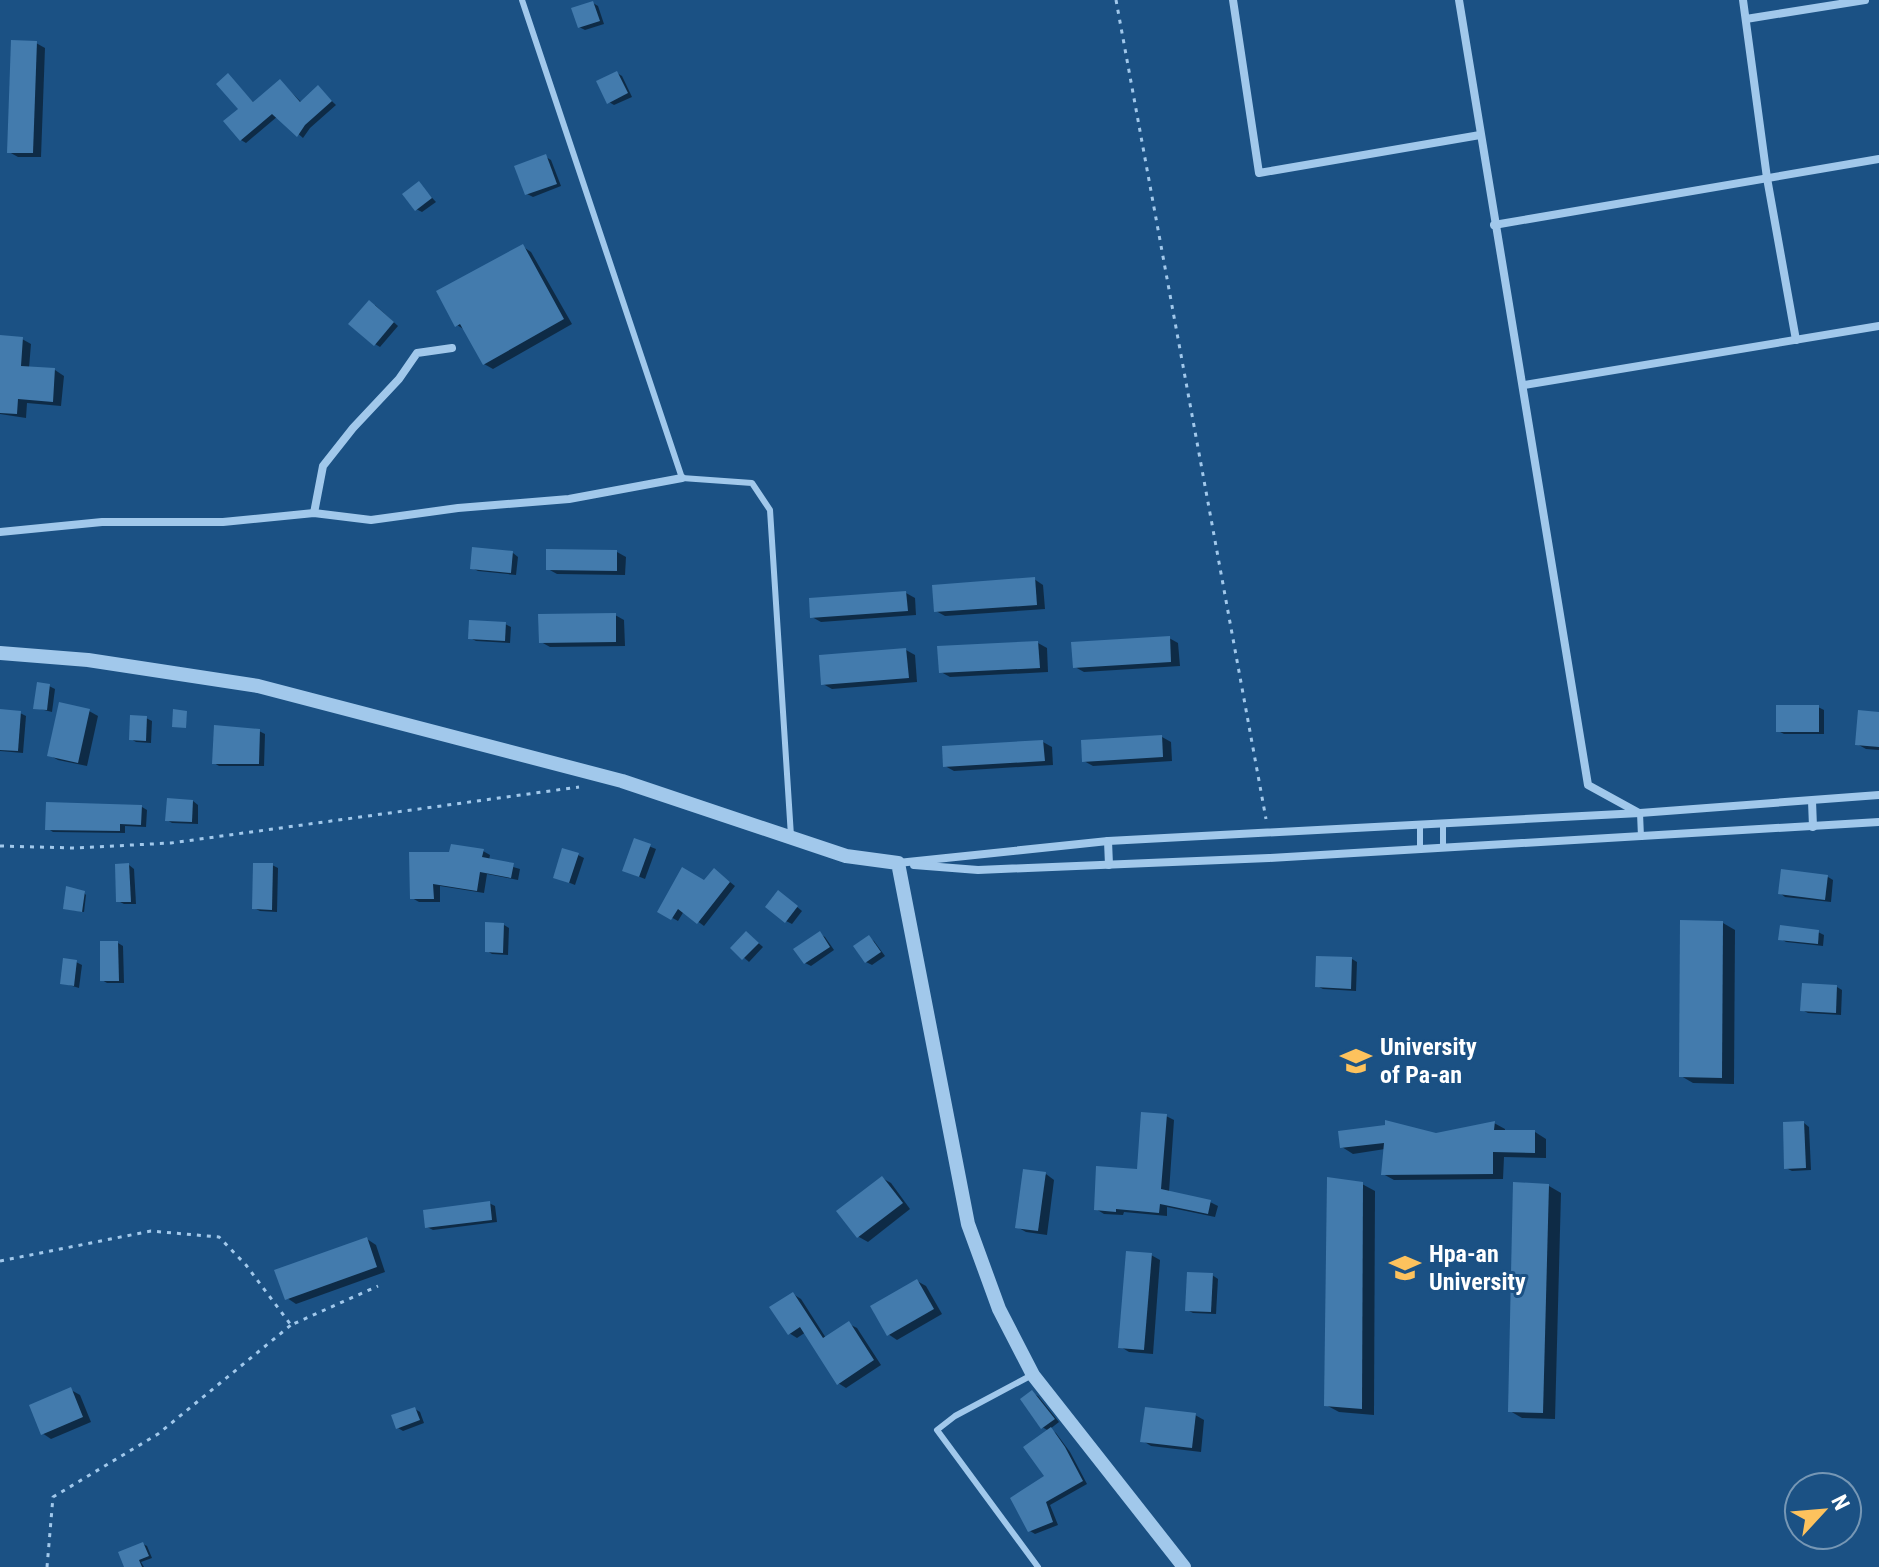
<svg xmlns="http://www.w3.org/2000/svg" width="1879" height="1567" font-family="'Roboto Condensed',sans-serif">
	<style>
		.shadow { fill: #0007 }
		.building { fill: #437bad }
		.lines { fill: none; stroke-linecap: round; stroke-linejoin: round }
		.path { stroke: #a1c8eb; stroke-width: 3; stroke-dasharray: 4 6; stroke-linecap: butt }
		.service { stroke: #a1c8eb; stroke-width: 6 }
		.minor { stroke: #a1c8eb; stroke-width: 8 }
		.tertiary { stroke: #a1c8eb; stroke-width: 14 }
		.labels { text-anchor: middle; stroke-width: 6; stroke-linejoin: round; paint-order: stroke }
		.poi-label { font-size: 24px; font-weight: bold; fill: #fff; stroke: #1b5184; text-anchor: start }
	</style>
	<rect width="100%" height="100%" fill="#1b5184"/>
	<g class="shadow">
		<polygon points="593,3 598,6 604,24 585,30 579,27"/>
		<polygon points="36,43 45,48 41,157 18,157 9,152"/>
		<polygon points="617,73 622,76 632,97 614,105 609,102"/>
		<polygon points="229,76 254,103 280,81 302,103 318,88 336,105 310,128 303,138 278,116 246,143 241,140 240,109"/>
		<polygon points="546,157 551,160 561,186 533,197 527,194"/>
		<polygon points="419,184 436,202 422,212 416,209"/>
		<polygon points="522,246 531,252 572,324 493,369 484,364 465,330 457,325"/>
		<polygon points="375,305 398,326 380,347 375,344"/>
		<polygon points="0,337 22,339 31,344 29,368 55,370 64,376 61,406 27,403 26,418 0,414"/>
		<polygon points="617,552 626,557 625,575 557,574 548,569"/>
		<polygon points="513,553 518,557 516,575 478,571 472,568"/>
		<polygon points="1034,579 1043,585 1045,609 945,616 936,611"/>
		<polygon points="906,593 915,598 916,615 821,622 812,617"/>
		<polygon points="615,615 624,620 625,646 550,647 541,642"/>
		<polygon points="505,624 511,627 510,643 476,641 470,638"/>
		<polygon points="1169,638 1178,643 1180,666 1084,672 1075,667"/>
		<polygon points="1038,643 1047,648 1048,672 950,677 941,672"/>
		<polygon points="906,650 915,655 917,682 832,689 823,684"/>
		<polygon points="49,686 55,689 52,712 36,708"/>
		<polygon points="1818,707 1824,710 1824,734 1784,734 1778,731"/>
		<polygon points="0,711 20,713 26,716 23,753 0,751"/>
		<polygon points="89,711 98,716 87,766 58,760 49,755"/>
		<polygon points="1879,714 1879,750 1866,749 1857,744"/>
		<polygon points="146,718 152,721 151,743 136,742 131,739"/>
		<polygon points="259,731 265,734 264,766 219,766 214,763"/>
		<polygon points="1162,737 1171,742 1172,761 1093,766 1084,761"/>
		<polygon points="1043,742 1052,747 1053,765 954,771 945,766"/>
		<polygon points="193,801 198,805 198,824 172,823 167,820"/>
		<polygon points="142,807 147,810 146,827 125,826 125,833 53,832 47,828"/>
		<polygon points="636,841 656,849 645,879 630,873"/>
		<polygon points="483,851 490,855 489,860 520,869 518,880 487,874 484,893 440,886 440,902 419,902 412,898"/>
		<polygon points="578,855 584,858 575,885 555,877"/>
		<polygon points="129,865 134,869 136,904 124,904 118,901"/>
		<polygon points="272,865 278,868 277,912 260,911 254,908"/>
		<polygon points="720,874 735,886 704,926 684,911 678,921 660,911"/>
		<polygon points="1828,877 1833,880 1831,902 1785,897 1780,893"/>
		<polygon points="84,893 86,895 84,912 67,909"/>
		<polygon points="784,896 802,911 792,924 786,921"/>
		<polygon points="1723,923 1735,930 1734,1084 1693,1083 1681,1076"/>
		<polygon points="504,925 509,928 508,955 492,954 487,951"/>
		<polygon points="1818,932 1824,935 1823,946 1786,942 1781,939"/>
		<polygon points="747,933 763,947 749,962 733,948"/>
		<polygon points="820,934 825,937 834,950 811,966 805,963"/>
		<polygon points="869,938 874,941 885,956 872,965 866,962"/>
		<polygon points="118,943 123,946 124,983 107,983 102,980"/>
		<polygon points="1352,959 1357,962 1356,991 1323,989 1317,986"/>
		<polygon points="76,962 82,965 79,988 62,983"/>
		<polygon points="1837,987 1842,990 1841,1015 1808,1013 1802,1010"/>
		<polygon points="1166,1116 1174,1120 1169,1192 1210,1202 1218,1206 1215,1217 1167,1207 1167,1216 1124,1212 1123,1215 1104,1214 1096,1209 1139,1171"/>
		<polygon points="1494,1123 1505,1129 1505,1132 1535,1132 1546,1139 1546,1158 1504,1157 1503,1179 1394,1180 1383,1174 1385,1149 1353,1154 1342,1147 1436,1135"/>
		<polygon points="1804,1123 1809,1127 1811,1170 1792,1171 1786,1168"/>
		<polygon points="1046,1174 1054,1180 1047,1235 1026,1232 1017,1227"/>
		<polygon points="882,1178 891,1183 910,1209 868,1242 859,1237 839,1211"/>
		<polygon points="1362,1184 1375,1191 1374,1415 1339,1412 1326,1405"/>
		<polygon points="1549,1186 1561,1193 1555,1419 1522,1418 1510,1411"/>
		<polygon points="489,1203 495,1206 497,1222 433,1230 427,1227"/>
		<polygon points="367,1239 376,1245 385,1272 296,1304 287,1298"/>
		<polygon points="1151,1255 1160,1260 1153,1354 1129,1352 1121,1347"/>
		<polygon points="1212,1275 1218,1279 1216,1314 1193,1313 1187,1310"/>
		<polygon points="917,1281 926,1286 942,1314 897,1340 888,1334"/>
		<polygon points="793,1294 801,1299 826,1338 849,1324 857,1328 881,1365 846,1388 838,1383 806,1332 797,1338 789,1333"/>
		<polygon points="71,1390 80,1395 91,1422 51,1439 42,1433"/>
		<polygon points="1032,1393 1038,1396 1059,1422 1050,1429 1056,1433 1070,1452 1087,1484 1050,1505 1058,1525 1035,1534 1030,1531 1047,1476 1049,1431 1042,1427"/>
		<polygon points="415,1409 420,1412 424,1423 403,1431 398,1428"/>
		<polygon points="1195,1415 1204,1420 1201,1452 1151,1446 1143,1441"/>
		<polygon points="143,1544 147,1546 152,1558 141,1562 144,1567 127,1567"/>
	</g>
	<g class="building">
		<polygon points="593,1 600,21 578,28 571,8"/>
		<polygon points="11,40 37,41 33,153 7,153"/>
		<polygon points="617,71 628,93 607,104 596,81"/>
		<polygon points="228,73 253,102 280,79 300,102 318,85 332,101 305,125 297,137 272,114 240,141 223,121 238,109 216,84"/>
		<polygon points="546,154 557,184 525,195 514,166"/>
		<polygon points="419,181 432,198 415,211 402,194"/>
		<polygon points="523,244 564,319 483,365 460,324 455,327 436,291"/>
		<polygon points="369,300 394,322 374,346 348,324"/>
		<polygon points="0,335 23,337 21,366 55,368 53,402 18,399 17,414 0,413"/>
		<polygon points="472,547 513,551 511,573 470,569"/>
		<polygon points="546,549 617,550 617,571 546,570"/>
		<polygon points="1035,577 1037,605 934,612 932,585"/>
		<polygon points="906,591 908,611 810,618 809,598"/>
		<polygon points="616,613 616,642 539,643 538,614"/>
		<polygon points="469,620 506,622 505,641 468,639"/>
		<polygon points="1170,636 1171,662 1073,668 1071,642"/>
		<polygon points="1038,641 1040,668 939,673 937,646"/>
		<polygon points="906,648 909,678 821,685 819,655"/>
		<polygon points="37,682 50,684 47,710 33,709"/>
		<polygon points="59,702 90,709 78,763 47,756"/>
		<rect x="1776" y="705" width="43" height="27"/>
		<polygon points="0,709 21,711 18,751 0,750"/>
		<polygon points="173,709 187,711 186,728 172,727"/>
		<polygon points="1858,710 1879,712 1879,747 1855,745"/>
		<polygon points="130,715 147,716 146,741 129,740"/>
		<polygon points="214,725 260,729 259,764 212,764"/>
		<polygon points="1162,735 1163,757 1082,762 1081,740"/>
		<polygon points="1043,740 1045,761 943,767 942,746"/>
		<polygon points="167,798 193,800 192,822 165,821"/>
		<polygon points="46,802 142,805 141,825 120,824 120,831 45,830"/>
		<polygon points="634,838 651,844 639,877 622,871"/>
		<polygon points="451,844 484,849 482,857 514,863 511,878 480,872 477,891 433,884 434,899 410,899 409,852 449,852"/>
		<polygon points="562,848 579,853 569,883 553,878"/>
		<polygon points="129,863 131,902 116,902 115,864"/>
		<polygon points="253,863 273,863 272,910 252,909"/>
		<polygon points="682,867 704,880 714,868 730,882 697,924 678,909 671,920 657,912"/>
		<polygon points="1781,869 1828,875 1825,900 1778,894"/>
		<polygon points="66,886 85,891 82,912 63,909"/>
		<polygon points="778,890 798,906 785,923 765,907"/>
		<polygon points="1680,920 1723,921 1722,1078 1679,1077"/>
		<polygon points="485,922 504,923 503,953 485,952"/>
		<polygon points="1780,925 1819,930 1818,944 1778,940"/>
		<polygon points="746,931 759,943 742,960 730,948"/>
		<polygon points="820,931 830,947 804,964 793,949"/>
		<polygon points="869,935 881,952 865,963 853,946"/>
		<polygon points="100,941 118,941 119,981 100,981"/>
		<polygon points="1316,956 1352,957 1351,989 1315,987"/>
		<polygon points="63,958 77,960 74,986 60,984"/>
		<polygon points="1802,983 1837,985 1836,1013 1800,1011"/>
		<polygon points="1141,1112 1167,1114 1161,1189 1211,1200 1208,1214 1160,1204 1159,1213 1116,1209 1116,1212 1094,1210 1096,1166 1137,1169"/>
		<polygon points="1385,1120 1436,1133 1495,1121 1494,1130 1535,1130 1535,1153 1493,1152 1493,1174 1381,1175 1384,1143 1340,1148 1338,1131 1385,1125"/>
		<polygon points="1804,1121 1806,1168 1784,1169 1783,1122"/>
		<polygon points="1023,1169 1046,1172 1038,1231 1015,1228"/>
		<polygon points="882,1176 903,1203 857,1238 836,1211"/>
		<polygon points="1327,1177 1363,1182 1362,1409 1324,1406"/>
		<polygon points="1513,1182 1549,1184 1543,1413 1508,1412"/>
		<polygon points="490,1201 492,1220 425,1228 423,1210"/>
		<polygon points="367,1237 377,1267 285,1300 274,1270"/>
		<polygon points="1126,1251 1152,1253 1144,1350 1118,1348"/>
		<polygon points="1187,1272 1213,1273 1211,1312 1185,1311"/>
		<polygon points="917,1279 934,1309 887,1336 870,1306"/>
		<polygon points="793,1292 823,1338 849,1321 874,1360 837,1385 800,1327 788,1335 769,1307"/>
		<polygon points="71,1387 83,1417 41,1435 29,1405"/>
		<polygon points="1032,1390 1055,1419 1041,1429 1020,1399"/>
		<polygon points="415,1407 420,1420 396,1429 391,1415"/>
		<polygon points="1145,1407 1196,1413 1192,1448 1140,1442"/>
		<polygon points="1051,1427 1065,1447 1083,1481 1046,1502 1053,1522 1028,1532 1010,1498 1044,1476 1023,1447"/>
		<polygon points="143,1542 149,1556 139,1560 142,1567 124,1567 118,1552"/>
	</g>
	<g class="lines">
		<g class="path">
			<polyline points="1116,0 1266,819"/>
			<polyline points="0,846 74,848 171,843 579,787"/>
			<polyline points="0,1261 151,1231 219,1237 246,1265 291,1325 378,1286"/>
			<polyline points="47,1567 53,1497 158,1434 291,1325"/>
		</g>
		<g class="service">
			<polyline points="522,0 682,478 752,483 770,510 791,836"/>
			<polyline points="1640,813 1641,837"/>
			<polyline points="1420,825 1420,850"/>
			<polyline points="1443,848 1443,824"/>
			<polyline points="1032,1375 955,1416 937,1430 1038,1567"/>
		</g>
		<g class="minor">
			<polyline points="1233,0 1259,173 1480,135"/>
			<polyline points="1459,0 1588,785 1639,813"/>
			<polyline points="1743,0 1767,178 1796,340"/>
			<polyline points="1746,19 1865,0"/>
			<polyline points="1494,225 1879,159"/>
			<polyline points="1524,385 1879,326"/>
			<polyline points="314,513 323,466 353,428 399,379 417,353 452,348"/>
			<polyline points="0,532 102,522 223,522 314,513 371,520 458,508 569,499 682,478"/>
			<polyline points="1812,801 1813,827"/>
			<polyline points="1108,841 1109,865"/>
			<polyline points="898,863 1108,841 1640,813 1879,795"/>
			<polyline points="914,865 978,870 1269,858 1879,822"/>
		</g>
		<polyline class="tertiary" points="0,653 88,660 258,686 622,781 846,856 898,863 968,1224 999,1309 1033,1375 1184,1567"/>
	</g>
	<defs>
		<symbol id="university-bare" viewBox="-9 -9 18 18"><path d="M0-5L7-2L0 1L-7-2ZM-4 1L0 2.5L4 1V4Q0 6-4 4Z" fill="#fdc25d" stroke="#1b5184" stroke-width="2.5" paint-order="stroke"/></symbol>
	</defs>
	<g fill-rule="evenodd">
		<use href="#university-bare" x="1334" y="1039" width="44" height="44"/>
		<use href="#university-bare" x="1383" y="1246" width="44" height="44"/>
	</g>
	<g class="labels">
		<g class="poi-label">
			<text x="1380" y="1055">University<tspan x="1380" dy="28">of Pa-an</tspan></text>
			<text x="1429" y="1262">Hpa-an<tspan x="1429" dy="28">University</tspan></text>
		</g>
	</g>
	<g transform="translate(1823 1511) rotate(64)"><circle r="38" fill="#1b5184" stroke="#7697b5" stroke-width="2"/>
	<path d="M0-6L14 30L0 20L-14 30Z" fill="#fdc25d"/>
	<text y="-12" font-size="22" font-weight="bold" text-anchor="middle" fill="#ffffff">N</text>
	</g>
</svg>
